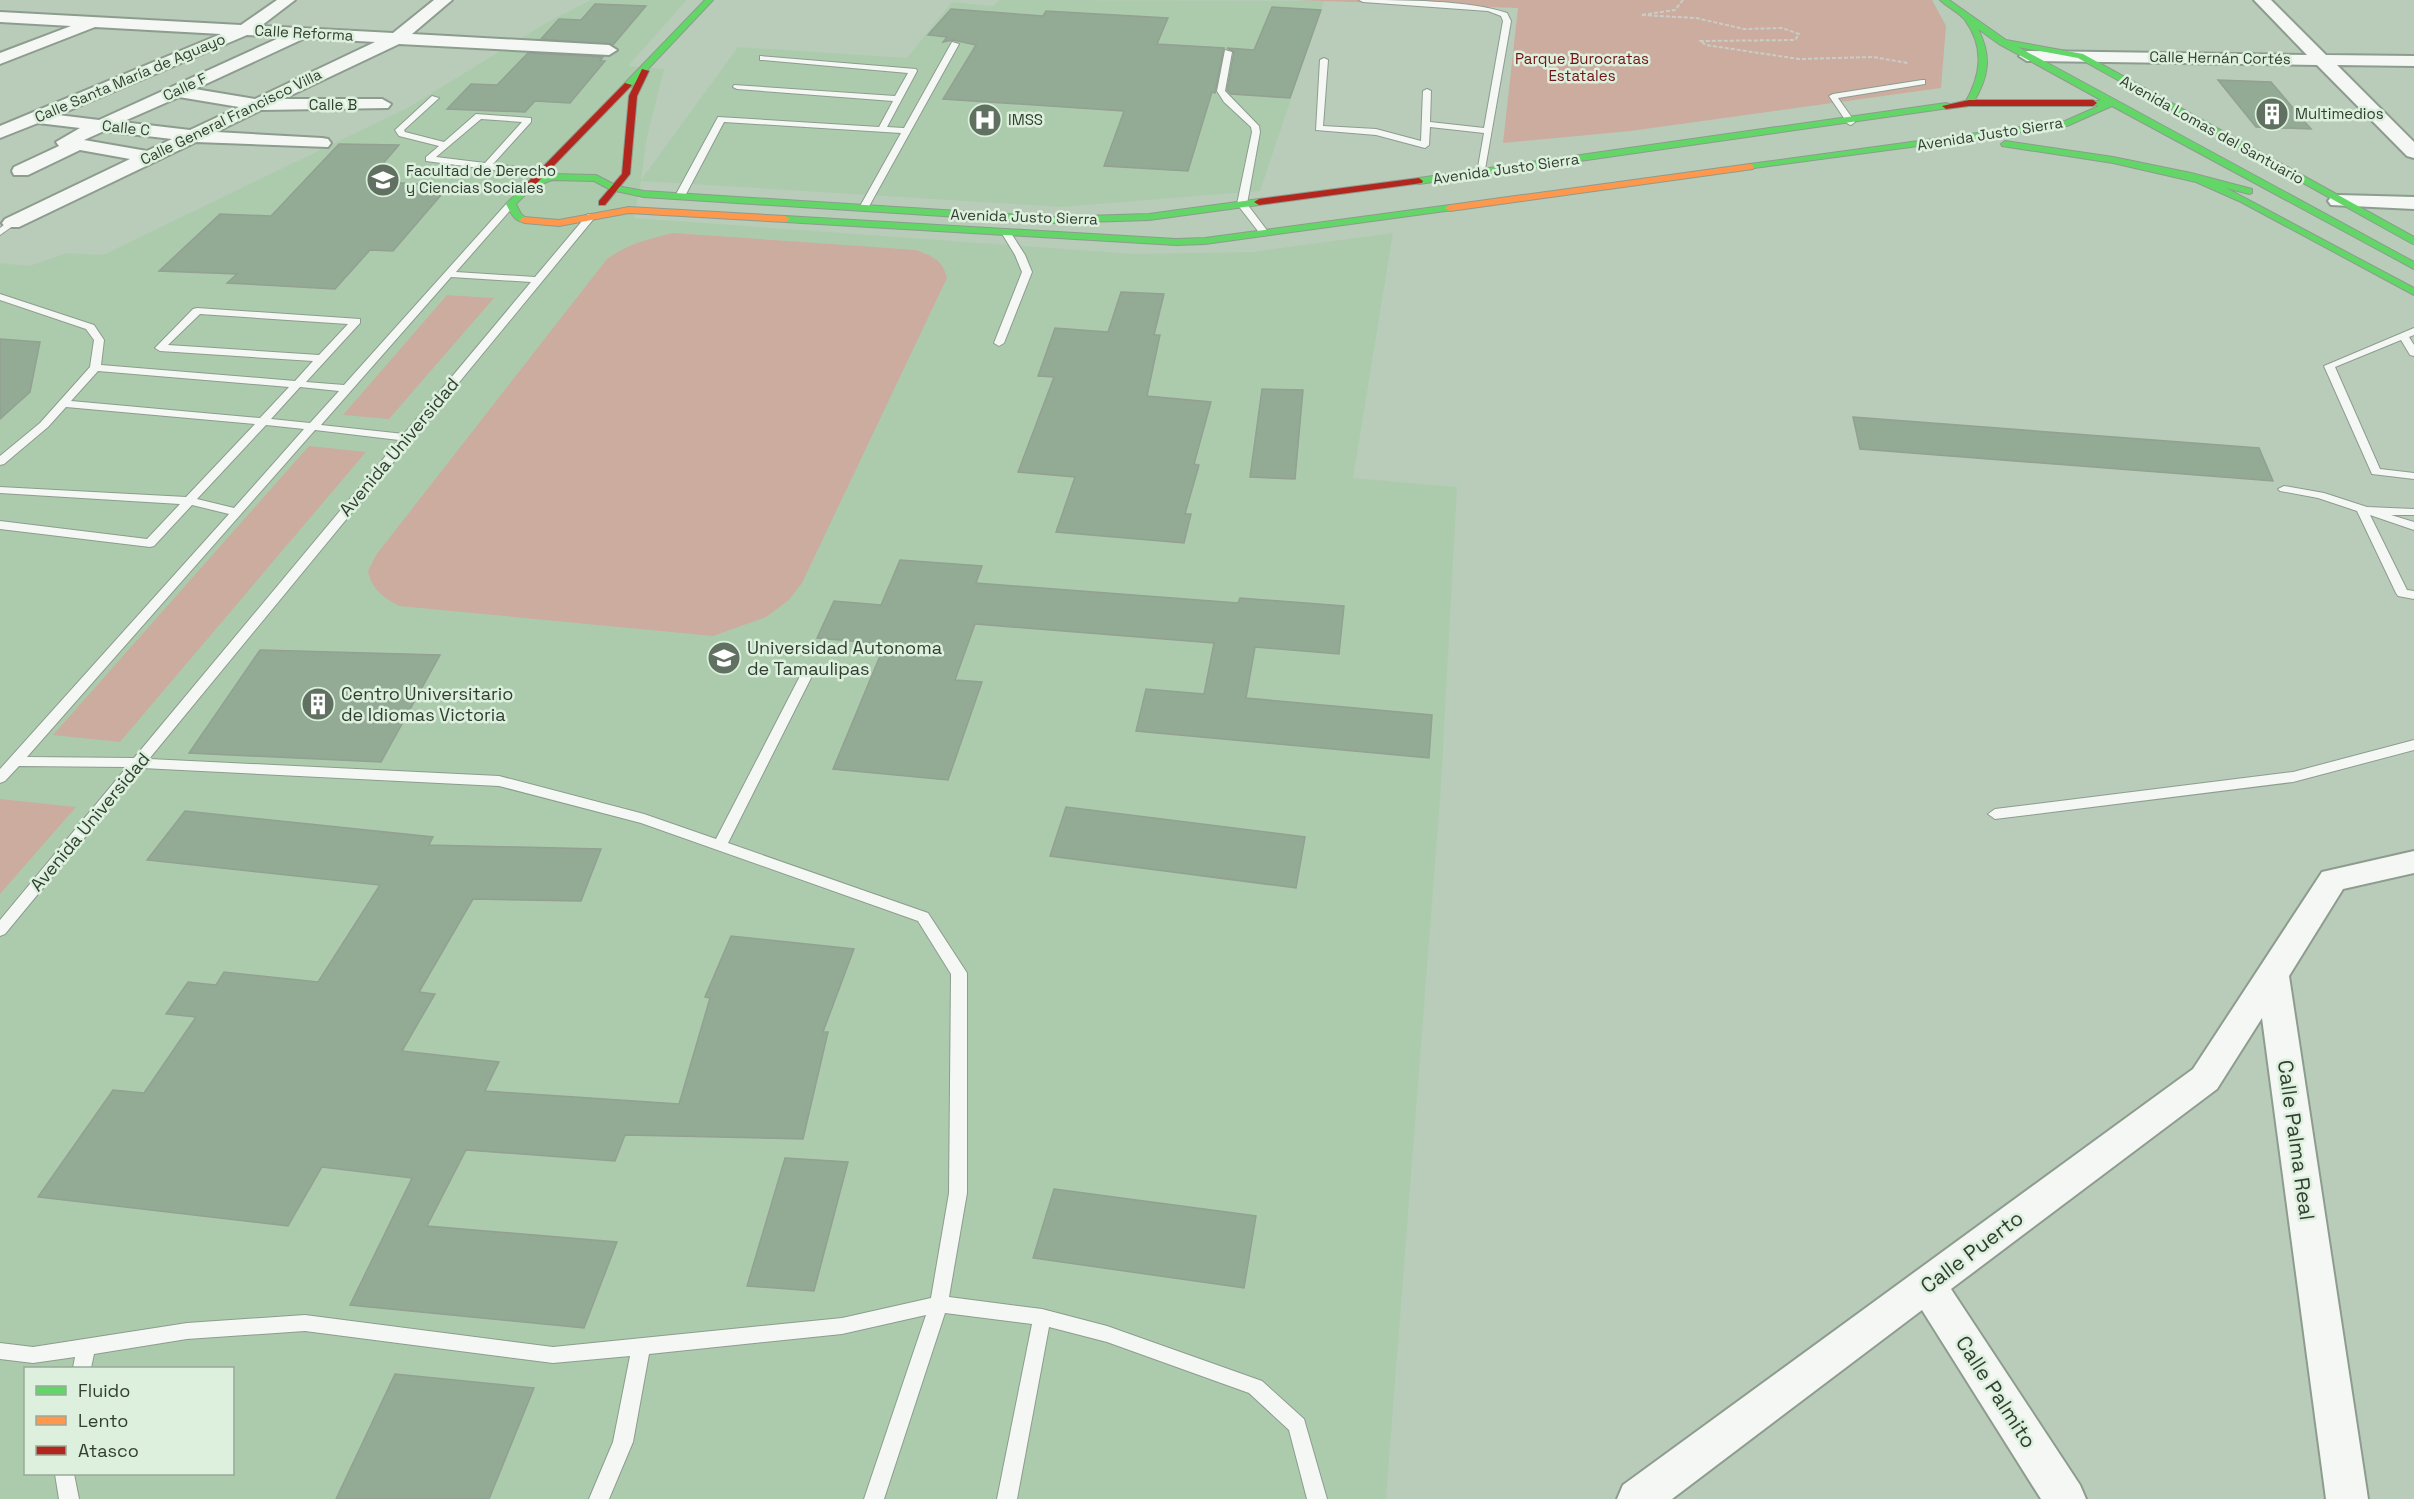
<svg xmlns="http://www.w3.org/2000/svg" width="2414" height="1499" font-family="'Space Grotesk',sans-serif">
	<style>
		.built { fill: #accbad; fill-rule: evenodd }
		.green { fill: #ccac9f }
		.building { fill: #93aa94; stroke: #92a192; stroke-width: 1.5 }
		.lines { fill: none; stroke-linecap: round; stroke-linejoin: round }
		.lane-casing { stroke: #8d9c8e; stroke-width: 2 }
		.street-casing { stroke: #8d9c8e; stroke-width: 4 }
		.fast-casing { stroke: #8d9c8e; stroke-width: 2 }
		.slow-casing { stroke: #8d9c8e; stroke-width: 2 }
		.jam-casing { stroke: #8d9c8e; stroke-width: 2 }
		.path { stroke: #c7cec7; stroke-width: 2; stroke-dasharray: 4 2; stroke-linecap: butt }
		.lane { fill: #f4f7f4; fill-rule: evenodd }
		.street { fill: #f4f7f4; fill-rule: evenodd }
		.fast { fill: #63d668; fill-rule: evenodd }
		.slow { fill: #ff974d; fill-rule: evenodd }
		.jam { fill: #b3261e; fill-rule: evenodd }
		.labels { text-anchor: middle; stroke-width: 5; stroke-linejoin: round; paint-order: stroke }
		.far-street-label { font-size: 15px; fill: #313f31; stroke: #ddf0de }
		.far-park-label { font-size: 15px; fill: #721416; stroke: #ddf0de }
		.far-poi-label { font-size: 15px; fill: #313f31; stroke: #ddf0de; text-anchor: start }
		.street-label { font-size: 18px; fill: #313f31; stroke: #ddf0de }
		.poi-label { font-size: 18px; fill: #313f31; stroke: #ddf0de; text-anchor: start }
		.near-street-label { font-size: 21px; fill: #313f31; stroke: #ddf0de }
	</style>
	<rect width="100%" height="100%" fill="#b8ccb9"/>
	<path class="built" d="M591,0H687L628,66L664,69L647,137L641,180L738,47L907,58L952,2L993,6L1000,0L1324,1L1260,191L1062,207L641,181L634,218L1134,254L1252,252L1393,233L1353,478L1457,487L1441,786L1386,1499H0V263L29,266L67,253L103,255L409,107L546,23ZM26,1368H232V1474H26Z"/>
	<g class="green">
		<polygon points="1296,0 1932,0 1946,26 1941,88 1630,131 1503,143 1518,8"/>
		<path d="M673,233L916,250C932,256 943,260 947,278L802,583L789,600L766,617L713,636L399,606C383,597 372,590 368,571L376,555L607,259C628,244 648,239 673,233Z"/>
		<polygon points="447,295 494,298 389,419 343,415"/>
		<polygon points="309,446 366,452 120,742 53,735"/>
		<polygon points="0,799 76,807 0,894"/>
	</g>
	<g class="building">
		<polygon points="595,4 646,6 613,45 541,39 559,19 581,20"/>
		<polygon points="1272,7 1321,10 1290,98 1231,94 1227,90 1234,52 1227,48 1254,50"/>
		<polygon points="951,9 1043,16 1046,11 1168,18 1157,44 1224,48 1215,93 1212,92 1188,171 1104,166 1124,111 943,99 976,45 953,40 943,42 947,37 928,35"/>
		<polygon points="528,53 603,57 600,61 605,61 570,103 535,101 525,112 447,109 471,84 497,85"/>
		<polygon points="2218,80 2271,82 2311,129 2256,127"/>
		<polygon points="339,144 399,145 368,181 449,186 393,251 370,250 335,289 227,283 237,274 159,271 220,214 271,216"/>
		<polygon points="1121,292 1164,294 1154,335 1160,335 1147,396 1211,402 1194,464 1199,465 1185,514 1191,514 1184,543 1056,532 1075,477 1018,472 1054,377 1038,376 1055,328 1108,332"/>
		<polygon points="0,339 40,342 30,392 0,419"/>
		<polygon points="1262,389 1303,390 1295,479 1250,477"/>
		<polygon points="1853,417 2259,448 2273,481 1860,449"/>
		<polygon points="900,560 982,566 976,583 1238,603 1240,598 1344,606 1339,654 1255,647 1246,698 1432,715 1429,758 1136,731 1146,689 1204,694 1214,643 975,624 955,680 982,682 948,780 833,769 885,644 817,638 834,601 881,605"/>
		<polygon points="260,650 440,655 381,762 189,753"/>
		<polygon points="1066,807 1305,837 1296,888 1050,856"/>
		<polygon points="185,811 433,837 429,845 601,849 581,901 473,899 419,992 435,994 402,1051 499,1062 485,1091 679,1104 710,998 705,997 731,936 854,949 823,1032 828,1032 803,1139 625,1135 615,1161 466,1150 427,1226 617,1242 584,1328 350,1305 412,1178 322,1167 288,1226 38,1197 113,1090 144,1093 196,1017 166,1014 188,982 216,985 224,972 318,982 380,885 147,860"/>
		<polygon points="785,1158 848,1162 814,1291 747,1286"/>
		<polygon points="1054,1189 1256,1216 1244,1288 1033,1258"/>
		<polygon points="395,1374 534,1388 489,1499 336,1499"/>
	</g>
	<g class="lines">
		<defs>
			<g id="lane">
				<path d="M1359,0C1400,0 1470,0 1507,13L1511,21L1484,175L1477,173L1484,133L1430,127L1429,145L1425,148L1376,135L1316,130L1320,60L1324,58L1328,60L1323,126L1376,129L1421,141L1423,91L1427,89L1431,91L1430,122L1484,128L1503,21L1501,16L1488,11L1363,2Z"/>
				<polygon points="952,42 959,44 867,210 859,208 901,133 724,122 685,196 680,199 675,196 718,117 879,127 893,101 737,89 733,87 734,85 895,96 908,73 763,60 760,60 760,56 916,69 917,71 887,127 904,128"/>
				<polygon points="1225,50 1232,52 1225,91 1259,126 1260,132 1247,204 1269,233 1264,236 1261,235 1237,204 1252,132 1251,127 1224,102 1217,91"/>
				<polygon points="1922,80 1925,80 1925,84 1838,98 1855,122 1851,125 1848,124 1829,96 1833,94"/>
				<path d="M432,96L439,98L404,130L405,132L444,142L476,114L531,118V122L493,164L541,170L545,173L541,176L426,161V157L439,146L399,136L395,130ZM481,119L522,122L485,163L436,157Z"/>
				<path d="M511,201L514,202V206L456,272L535,277L588,214L596,216L149,759L499,776L644,814L716,839L799,678L800,675H810L811,678L728,843L928,913L967,973V1193L949,1297L1042,1309L1107,1326L1262,1381L1304,1419L1327,1499H1307L1289,1430L1249,1393L1107,1342L1049,1327L1017,1499H997L1032,1324L945,1313L884,1499H864L926,1315L842,1334L649,1354L633,1442L609,1499H589L613,1442L630,1356L553,1363L305,1331L187,1339L94,1354L91,1368H73L75,1357L33,1363L0,1359V1343L33,1347L187,1323L305,1315L553,1347L842,1318L931,1298L949,1193L951,974L918,921L641,823L499,786L142,768L5,934L0,936V920L127,767L19,766L5,781L0,783V769L229,514L192,505L154,546L150,547L0,529V521L147,539L180,504L0,493V487L186,497L255,424L66,407L48,427L4,464L0,465V456L40,423L90,367L94,340L86,329L0,300V294L94,325L104,340L101,365L295,381L313,361L160,351L155,348L193,309L197,308L360,319V323L306,382L344,385L508,202ZM451,277L531,282L404,434L321,425ZM200,314L348,324L319,355L168,345ZM98,371L289,387L260,418L71,401ZM300,387L339,391L310,423L271,419ZM266,425L304,429L234,508L197,499ZM315,430L399,440L134,758L27,757Z"/>
				<polygon points="9,221 17,223 0,235 0,228"/>
				<polygon points="1006,229 1009,230 1025,255 1032,272 1004,343 999,346 994,343 1022,272 1015,255 1001,232"/>
				<polygon points="2414,328 2414,335 2409,337 2414,345 2414,356 2410,355 2401,340 2335,367 2380,469 2414,473 2414,479 2372,474 2324,366"/>
				<polygon points="2284,486 2324,493 2367,507 2414,509 2414,515 2391,515 2414,522 2414,530 2370,515 2407,590 2414,591 2414,599 2398,596 2396,593 2357,511 2318,498 2280,491 2278,489"/>
				<polygon points="2414,740 2414,750 2293,782 1995,819 1988,814 1995,809 2293,772"/>
				<polygon points="55,1474 74,1474 79,1499 59,1499"/>
			</g>
			<g id="street">
				<path d="M277,0H295L261,26L393,33L434,0H452L412,34L609,45L617,50L609,55L399,44L283,99H382L391,104L388,108L261,110L216,132L322,138L328,139L331,143L328,147L196,142L19,227H5L2,223L5,219L130,159L80,150L28,175H14L12,171L14,167L59,146L56,142L80,128L38,123L0,138V126L221,34L95,27L0,64V53L71,26L0,22V12L241,25ZM247,35L281,37L99,120L58,115ZM305,38L375,42L255,99L195,89ZM179,97L239,107L190,130L122,122ZM104,131L172,139L147,151L84,140Z"/>
				<polygon points="2254,0 2271,0 2326,55 2414,56 2414,66 2337,65 2414,142 2414,158 2407,156 2317,65 2027,61 2019,56 2027,51 2307,55"/>
				<polygon points="2338,195 2414,197 2414,209 2331,205 2328,201 2331,197"/>
				<polygon points="2414,851 2414,873 2343,889 2289,976 2368,1499 2326,1499 2262,1018 2217,1089 1951,1289 2080,1485 2086,1499 2041,1499 1922,1310 1672,1499 1617,1499 1623,1485 2193,1069 2322,872"/>
			</g>
			<g id="fast">
				<polygon points="705,0 713,0 631,87 625,87 625,83"/>
				<path d="M1940,0H1949L2006,40L2083,54L2414,237V244L2411,243L2078,58L2018,47L2414,262V269L2112,106L2067,126L1747,169V165L1750,164L2065,121L2099,106L2089,103L2101,100L1999,44L1978,29C1992,56 1989,77 1973,103L1966,105L1965,103C1981,75 1985,48 1965,20C1960,13 1947,7 1940,0Z"/>
				<polygon points="1946,103 1949,104 1949,108 1419,184 1415,181 1419,178"/>
				<polygon points="2005,141 2113,157 2191,173 2252,189 2252,193 2249,194 2226,188 2414,288 2414,295 2241,202 2196,182 2113,163 2002,146 2001,144"/>
				<path d="M551,174L596,175L617,186L644,191L1052,217L1149,214L1259,199L1264,202L1259,205L1149,220L1052,223L644,197L611,190L594,181L552,180L532,188L516,204L521,214L529,220L527,222C515,224 511,213 506,204L526,184Z"/>
				<polygon points="1450,205 1453,206 1453,210 1205,244 1176,245 785,222 780,219 785,216 1176,239 1205,238"/>
			</g>
			<g id="slow">
				<polygon points="1750,164 1753,165 1753,169 1450,211 1445,208 1450,205"/>
				<polygon points="629,207 785,216 790,219 785,222 629,213 559,226 524,223 519,220 524,217 559,220"/>
			</g>
			<g id="jam">
				<polygon points="642,69 649,71 637,96 630,174 605,205 599,205 599,201 622,174 629,96"/>
				<polygon points="625,83 632,85 532,188 526,188 526,184"/>
				<polygon points="1969,100 2093,100 2097,103 2093,106 1969,106 1946,109 1942,106"/>
				<polygon points="1419,178 1423,181 1422,183 1259,205 1254,202 1259,199"/>
			</g>
		</defs>
		<use href="#lane" class="lane-casing"/>
		<use href="#street" class="street-casing"/>
		<use href="#fast" class="fast-casing"/>
		<use href="#slow" class="slow-casing"/>
		<use href="#jam" class="jam-casing"/>
		<polyline class="path" points="1683,0 1675,10 1641,15 1696,18 1744,29 1782,28 1799,34 1795,40 1700,41 1706,45 1799,59 1873,57 1908,63"/>
		<use href="#lane" class="lane"/>
		<use href="#street" class="street"/>
		<use href="#fast" class="fast"/>
		<use href="#slow" class="slow"/>
		<use href="#jam" class="jam"/>
	</g>
	<defs>
		<symbol id="building-disc" viewBox="-11 -11 22 22"><circle r="9.5" fill="#607061" stroke="#ddf0de"/><path d="M-4-6H4V6H1V3H-1V6H-4ZM-2.5-4.3h1.7v1.8h-1.7ZM.8-4.3h1.7v1.8H.8ZM-2.5-1h1.7V.8h-1.7ZM.8-1h1.7V.8H.8Z" fill="#fff"/></symbol>
		<symbol id="hospital-disc" viewBox="-11 -11 22 22"><circle r="9.5" fill="#607061" stroke="#ddf0de"/><path d="M-5-5h3v3.5h4V-5h3V5h-3V1.5h-4V5h-3Z" fill="#fff"/></symbol>
		<symbol id="university-disc" viewBox="-11 -11 22 22"><circle r="9.5" fill="#607061" stroke="#ddf0de"/><path d="M0-5L7-2L0 1L-7-2ZM-4 1L0 2.5L4 1V4Q0 6-4 4Z" fill="#fff"/></symbol>
	</defs>
	<g fill-rule="evenodd">
		<use href="#building-disc" x="2253" y="95" width="38" height="38"/>
		<use href="#hospital-disc" x="966" y="101" width="38" height="38"/>
		<use href="#university-disc" x="364" y="161" width="38" height="38"/>
		<use href="#university-disc" x="705" y="639" width="38" height="38"/>
		<use href="#building-disc" x="299" y="685" width="38" height="38"/>
	</g>
	<g class="labels">
		<g class="far-street-label">
			<text transform="translate(304 33) rotate(3)" y="5">Calle Reforma</text>
			<text transform="translate(2220 58) rotate(1)" y="5">Calle Hernán Cortés</text>
			<text transform="translate(130 78) rotate(-23)" y="5">Calle Santa María de Aguayo</text>
			<text transform="translate(185 87) rotate(-25)" y="5">Calle F</text>
			<text x="333" y="110">Calle B</text>
			<text transform="translate(231 117) rotate(-26)" y="5">Calle General Francisco Villa</text>
			<text transform="translate(126 128) rotate(6)" y="5">Calle C</text>
			<text transform="translate(2212 130) rotate(29)" y="5">Avenida Lomas del Santuario</text>
			<text transform="translate(1990 134) rotate(-9)" y="5">Avenida Justo Sierra</text>
			<text transform="translate(1506 169) rotate(-8)" y="5">Avenida Justo Sierra</text>
			<text transform="translate(1024 217) rotate(2)" y="5">Avenida Justo Sierra</text>
		</g>
		<g class="far-park-label">
			<text x="1582" y="64">Parque Burocratas<tspan x="1582" dy="17">Estatales</tspan></text>
		</g>
		<g class="far-poi-label">
			<text x="2295" y="119">Multimedios</text>
			<text x="1008" y="125">IMSS</text>
			<text x="406" y="176">Facultad de Derecho<tspan x="406" dy="17">y Ciencias Sociales</tspan></text>
		</g>
		<g class="street-label">
			<text transform="translate(399 447) rotate(-50)" y="6">Avenida Universidad</text>
			<text transform="translate(90 822) rotate(-50)" y="6">Avenida Universidad</text>
		</g>
		<g class="poi-label">
			<text x="747" y="654">Universidad Autonoma<tspan x="747" dy="21">de Tamaulipas</tspan></text>
			<text x="341" y="700">Centro Universitario<tspan x="341" dy="21">de Idiomas Victoria</tspan></text>
		</g>
		<g class="near-street-label">
			<text transform="translate(2296 1140) rotate(82)" y="7">Calle Palma Real</text>
			<text transform="translate(1972 1252) rotate(-37)" y="7">Calle Puerto</text>
			<text transform="translate(1996 1392) rotate(57)" y="7">Calle Palmito</text>
		</g>
	</g>
	<rect x="24" y="1367" width="210" height="108" fill="#ddf0de" stroke="#98a999" stroke-width="1.5"/>
	<rect x="36" y="1386" width="30" height="9" fill="#63d668" stroke="#98a999" stroke-width="1.5"/>
	<text x="78" y="1397" font-size="18" fill="#313f31">Fluido</text>
	<rect x="36" y="1416" width="30" height="9" fill="#ff974d" stroke="#98a999" stroke-width="1.5"/>
	<text x="78" y="1427" font-size="18" fill="#313f31">Lento</text>
	<rect x="36" y="1446" width="30" height="9" fill="#b3261e" stroke="#98a999" stroke-width="1.5"/>
	<text x="78" y="1457" font-size="18" fill="#313f31">Atasco</text>
</svg>
